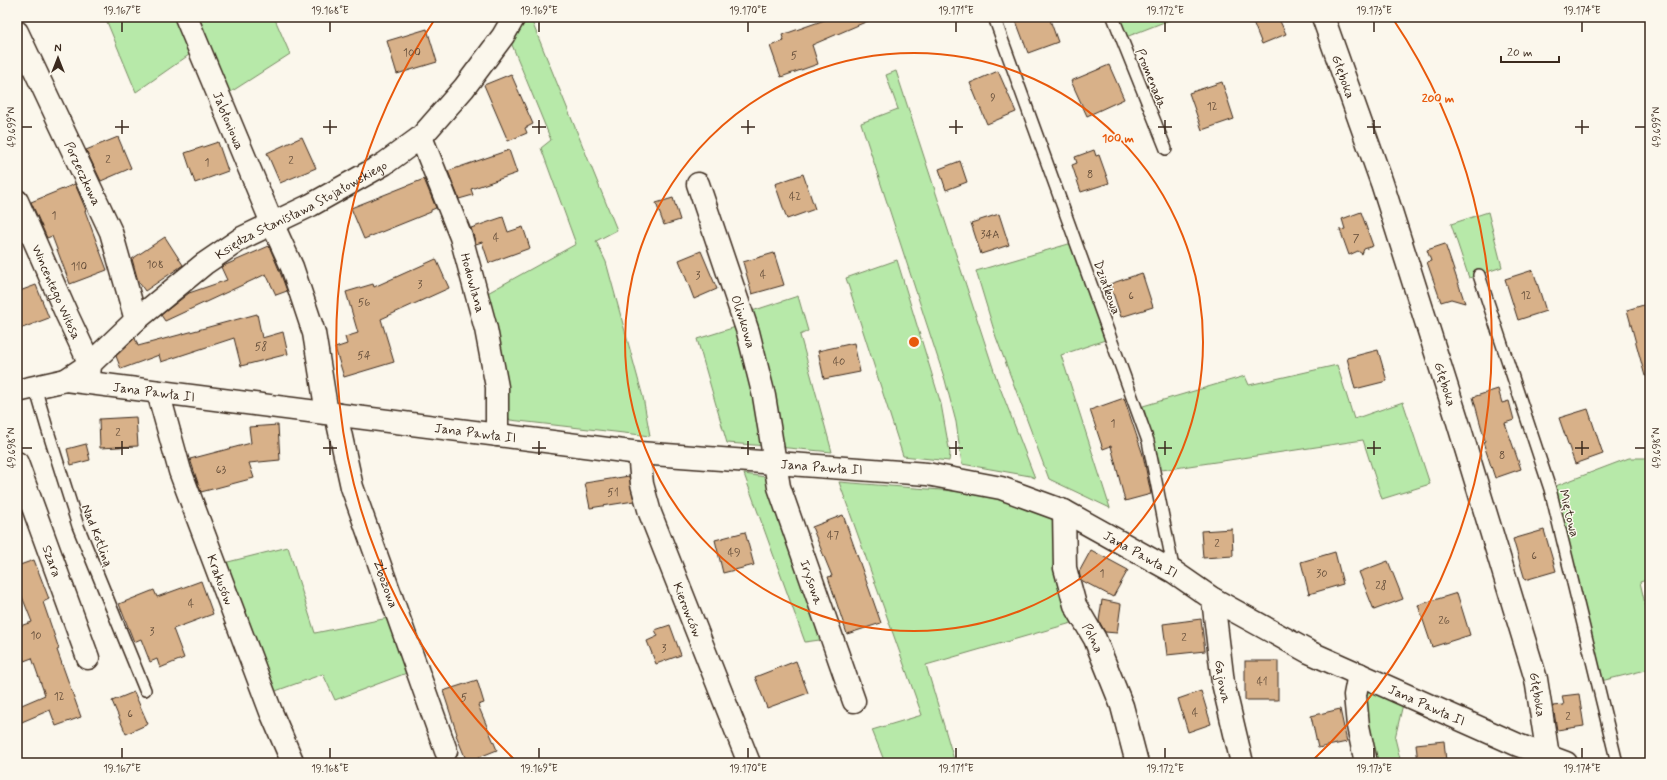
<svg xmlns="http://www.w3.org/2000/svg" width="1667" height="780" font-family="Mynerve,sans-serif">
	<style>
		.green { fill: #b7e9a9; stroke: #798a64 }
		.building { fill: #d8b189; stroke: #3b2a1e }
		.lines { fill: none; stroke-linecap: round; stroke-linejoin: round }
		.service-casing { stroke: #3b2a1e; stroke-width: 14 }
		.minor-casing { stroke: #3b2a1e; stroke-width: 25 }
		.tertiary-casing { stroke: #3b2a1e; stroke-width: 25 }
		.service { stroke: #fbf7ec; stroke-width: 11 }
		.minor { stroke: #fbf7ec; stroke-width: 22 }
		.tertiary { stroke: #fbf7ec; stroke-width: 22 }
		.ticks { fill: none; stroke: #3b2a1e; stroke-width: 1.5 }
		.ring { fill: none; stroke: #e8590c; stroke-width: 2 }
		.labels { text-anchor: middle; stroke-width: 3; stroke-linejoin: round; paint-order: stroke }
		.number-label { font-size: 11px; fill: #624c39 }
		.street-label { font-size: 13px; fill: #3b2a1e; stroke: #fbf7ec }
		.centre { fill: #e8590c; stroke: #fbf7ec; stroke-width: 2 }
		.ring-label { font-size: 12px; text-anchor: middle; font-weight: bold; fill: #e8590c; stroke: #fbf7ec; stroke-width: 3; stroke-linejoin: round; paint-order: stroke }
		.neatline { fill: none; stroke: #3b2a1e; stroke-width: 1.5 }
		.ticks-label { font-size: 10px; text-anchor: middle; fill: #3b2a1e }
	</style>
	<rect width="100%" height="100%" fill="#fbf7ec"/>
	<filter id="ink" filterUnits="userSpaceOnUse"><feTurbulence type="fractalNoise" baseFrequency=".025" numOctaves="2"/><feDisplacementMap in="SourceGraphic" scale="8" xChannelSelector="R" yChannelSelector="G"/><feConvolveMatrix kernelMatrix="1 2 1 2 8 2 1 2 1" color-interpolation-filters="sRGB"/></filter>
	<g filter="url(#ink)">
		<g class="green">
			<polygon points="105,17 181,17 196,50 136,92"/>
			<polygon points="194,17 274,17 290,54 226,95"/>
			<polygon points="526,17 530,17 617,230 596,241 606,262 643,397 650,436 510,420 507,416 484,295 576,244 541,148 551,140 510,40"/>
			<polygon points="1119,17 1177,17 1126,37"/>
			<polygon points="896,71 997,380 1035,478 1030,476 962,464 956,422 945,380 861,123 898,109 886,75"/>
			<polygon points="1488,212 1502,267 1469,278 1451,224"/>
			<polygon points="1072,243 1108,339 1061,355 1110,508 1049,479 996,337 976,271"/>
			<polygon points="897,260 941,404 950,454 949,461 903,456 846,278"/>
			<polygon points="798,296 808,331 800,335 832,452 777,447 746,313"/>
			<polygon points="739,326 768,446 727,443 697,339"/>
			<polygon points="1337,365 1354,419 1403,402 1430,484 1382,499 1363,440 1162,470 1143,406 1245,376 1249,385"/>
			<polygon points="1629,458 1650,458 1650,579 1640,582 1650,626 1650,669 1601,681 1553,487"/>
			<polygon points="744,474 766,477 772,482 827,639 805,642"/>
			<polygon points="839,482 979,493 1033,507 1061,518 1075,622 926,665 955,763 885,763 872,730 922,715"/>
			<polygon points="288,547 315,633 393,617 412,671 335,700 323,674 270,693 220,564"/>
			<polygon points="1364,683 1404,700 1395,738 1401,763 1375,763 1361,689"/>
		</g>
		<g class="building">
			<polygon points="833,17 877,17 812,45 818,64 781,77 770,46 784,41 782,35"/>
			<polygon points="1027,17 1049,17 1058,42 1028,53 1016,21"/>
			<polygon points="1251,17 1278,17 1286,34 1262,44"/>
			<polygon points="427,29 437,62 397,74 387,41"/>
			<polygon points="1109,65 1124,99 1087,116 1071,81"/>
			<polygon points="998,71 1016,112 987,124 970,83"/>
			<polygon points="511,74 533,124 525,128 527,133 508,141 484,85"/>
			<polygon points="1222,82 1234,119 1202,130 1189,93"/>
			<polygon points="118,137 131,168 101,181 86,150"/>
			<polygon points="302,137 316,168 280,183 267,153"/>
			<polygon points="218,142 228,171 195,183 185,153"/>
			<polygon points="509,150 517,173 471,189 473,195 459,199 448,171"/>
			<polygon points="1094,150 1096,156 1099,155 1109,183 1081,192 1072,165 1077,163 1075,157"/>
			<polygon points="960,161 967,182 946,190 939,169"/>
			<polygon points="803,174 815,209 787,219 775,184"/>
			<polygon points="424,179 436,208 431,210 431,212 364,239 351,208"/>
			<polygon points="75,184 86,210 85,211 107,270 70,284 52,236 47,238 31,202"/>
			<polygon points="673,198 680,220 664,225 656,203"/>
			<polygon points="1361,212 1373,246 1364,249 1362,254 1358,251 1349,255 1340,230 1345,229 1342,219"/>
			<polygon points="999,214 1009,245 981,254 971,223"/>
			<polygon points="503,217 508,232 523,227 530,248 489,263 482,242 476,244 471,228"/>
			<polygon points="165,237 183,265 145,291 138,281 132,259"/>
			<polygon points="1445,244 1465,303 1451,299 1441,302 1427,262 1431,261 1427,250"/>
			<polygon points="269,246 280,272 287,291 276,295 266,274 165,321 161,315 189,293 227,280 221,267"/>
			<polygon points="701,251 717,289 694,299 679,260"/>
			<polygon points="774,253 784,285 752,294 743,262"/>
			<polygon points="436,259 449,288 381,319 394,362 344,377 335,348 347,344 345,337 358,333 346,292 373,284 374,287"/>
			<polygon points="1533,270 1546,311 1518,320 1505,279"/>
			<polygon points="1142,273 1153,307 1121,317 1110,284"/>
			<polygon points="36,285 49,318 17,330 17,292"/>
			<polygon points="1650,303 1650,375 1645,376 1627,310"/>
			<polygon points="257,314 262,338 283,332 288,354 241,366 234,338 161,362 159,355 121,369 116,356 135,338 138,346"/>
			<polygon points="854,343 860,372 824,379 818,351"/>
			<polygon points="1378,350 1387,381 1355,389 1347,358"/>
			<polygon points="1498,389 1502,403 1509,401 1514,420 1505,423 1521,469 1495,478 1483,442 1485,441 1473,397"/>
			<polygon points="1124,398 1143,455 1151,494 1125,501 1111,446 1103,449 1090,410"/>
			<polygon points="1588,409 1603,454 1575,464 1559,418"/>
			<polygon points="136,417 138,446 100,448 99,419"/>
			<polygon points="278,425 280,460 249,463 254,478 201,492 190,459 251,443 249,427"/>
			<polygon points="86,444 90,460 71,465 67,449"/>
			<polygon points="629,476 634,501 590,508 585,483"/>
			<polygon points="843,515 881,623 847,634 828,577 832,576 812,527"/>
			<polygon points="1232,529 1233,556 1203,558 1201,531"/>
			<polygon points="1544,530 1556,571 1525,580 1513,539"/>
			<polygon points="745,532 754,565 723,573 715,540"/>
			<polygon points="1091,550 1128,570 1113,597 1081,580 1079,572"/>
			<polygon points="1335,552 1343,584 1309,594 1301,562"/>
			<polygon points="34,560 49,599 43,602 59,649 57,650 81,717 56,726 50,710 17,724 17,707 45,695 32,658 24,661 17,642 17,627 32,622 17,584 17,566"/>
			<polygon points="1388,561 1403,599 1374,610 1359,572"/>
			<polygon points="201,581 213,614 173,629 184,658 160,668 157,659 150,662 141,639 134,642 119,604 154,590 157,597"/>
			<polygon points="1457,593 1470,635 1432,647 1418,605"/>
			<polygon points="1102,600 1121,604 1117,633 1105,632 1099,621"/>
			<polygon points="1201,619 1205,651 1167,655 1163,624"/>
			<polygon points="670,625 681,655 656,664 647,641 658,636 655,630"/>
			<polygon points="796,661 808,693 767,708 755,677"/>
			<rect x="1245" y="661" width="33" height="39"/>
			<polygon points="477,680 484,703 478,705 497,750 467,762 456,735 457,734 443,691"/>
			<polygon points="1201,691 1211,724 1188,732 1178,699"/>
			<polygon points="134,692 148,724 126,734 112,701"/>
			<polygon points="1579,694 1584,726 1557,730 1553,706 1564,705 1562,696"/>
			<polygon points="1340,709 1347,742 1318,748 1311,716"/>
			<polygon points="1444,741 1446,761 1418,763 1416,744"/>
		</g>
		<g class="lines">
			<defs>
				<g id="service">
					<polyline points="994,17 1148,441 1174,572"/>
					<polyline points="1113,17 1166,149"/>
					<polyline points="1479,275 1550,489 1617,763"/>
					<polyline points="35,387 47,428 78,526 145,690"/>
				</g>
				<g id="minor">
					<path id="s1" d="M186,17L272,223L292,267L314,333L327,413"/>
					<path id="s2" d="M1323,17L1382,183L1457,419L1536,679L1548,756"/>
					<path id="s3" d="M17,32L111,232L136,320"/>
					<path id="s4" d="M421,137L461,237L486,329L497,387V435"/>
					<path id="s5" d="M698,184L748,332L764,396L779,487L854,701"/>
					<path id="s6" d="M17,201L67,315L90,364L89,378"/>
					<path id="s7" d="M66,380L90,364L136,320L204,264L242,238L311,205L384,164L421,137L464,88L503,36L514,17"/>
					<path id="s8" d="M158,392L180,471L271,712L293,763"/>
					<path id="s9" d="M336,414L352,487L446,751"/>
					<path id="s10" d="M639,453L642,484L650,513L749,763"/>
					<path id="s11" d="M17,463L88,658"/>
					<path id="s12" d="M1064,511L1065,568L1075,605L1095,639L1122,706L1137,763"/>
					<path id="s13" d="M1213,599L1223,683L1242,763"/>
					<polyline points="1359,674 1355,695 1358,726 1366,763"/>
				</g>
				<g id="tertiary">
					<path id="s14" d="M17,391L66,380L639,453L927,474L1001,488L1064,511L1174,572L1213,599L1309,652L1518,745L1566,763"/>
				</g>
			</defs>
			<use href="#service" class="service-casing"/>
			<use href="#minor" class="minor-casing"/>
			<use href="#tertiary" class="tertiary-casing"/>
			<use href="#service" class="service"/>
			<use href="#minor" class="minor"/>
			<use href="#tertiary" class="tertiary"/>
		</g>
	</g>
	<path class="ticks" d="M122,22V32M330,22V32M539,22V32M748,22V32M956,22V32M1165,22V32M1374,22V32M1582,22V32M122,120V134M330,120V134M539,120V134M748,120V134M956,120V134M1165,120V134M1374,120V134M1582,120V134M22,127H32M115,127H129M323,127H337M532,127H546M741,127H755M949,127H963M1158,127H1172M1367,127H1381M1575,127H1589M1635,127H1645M122,441V455M330,441V455M539,441V455M748,441V455M956,441V455M1165,441V455M1374,441V455M1582,441V455M22,448H32M115,448H129M323,448H337M532,448H546M741,448H755M949,448H963M1158,448H1172M1367,448H1381M1575,448H1589M1635,448H1645M122,748V758M330,748V758M539,748V758M748,748V758M956,748V758M1165,748V758M1374,748V758M1582,748V758"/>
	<g class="ring">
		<circle cx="914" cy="342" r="289"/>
		<path d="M516 761A578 578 0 0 1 435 19M1393 19A578 578 0 0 1 1312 761"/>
	</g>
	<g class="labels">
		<g class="number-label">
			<text x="412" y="56">100</text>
			<text x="794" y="59">5</text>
			<text x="993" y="101">9</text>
			<text x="1212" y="110">12</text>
			<text x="108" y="163">2</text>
			<text x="291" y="164">2</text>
			<text x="207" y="166">1</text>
			<text x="1090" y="178">8</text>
			<text x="795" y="200">42</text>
			<text x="54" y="219">1</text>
			<text x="990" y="238">34A</text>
			<text x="496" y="241">4</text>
			<text x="1356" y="242">7</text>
			<text x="155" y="268">108</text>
			<text x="79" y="270">110</text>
			<text x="763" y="278">4</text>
			<text x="698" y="279">3</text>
			<text x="420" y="288">3</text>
			<text x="1131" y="299">6</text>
			<text x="1526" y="299">12</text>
			<text x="364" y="306">56</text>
			<text x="261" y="350">58</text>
			<text x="364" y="359">54</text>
			<text x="839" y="365">40</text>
			<text x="1113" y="427">1</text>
			<text x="118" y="436">2</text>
			<text x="1502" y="459">8</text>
			<text x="221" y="473">63</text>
			<text x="613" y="496">51</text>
			<text x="833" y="539">47</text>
			<text x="1217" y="547">2</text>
			<text x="734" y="556">49</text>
			<text x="1534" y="559">6</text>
			<text x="1102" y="577">1</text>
			<text x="1322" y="577">30</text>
			<text x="1381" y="589">28</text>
			<text x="191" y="607">4</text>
			<text x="1444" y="624">26</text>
			<text x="152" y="635">3</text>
			<text x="36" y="639">10</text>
			<text x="1184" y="641">2</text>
			<text x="664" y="652">3</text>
			<text x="1262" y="685">41</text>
			<text x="59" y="700">12</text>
			<text x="464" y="701">5</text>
			<text x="1195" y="716">4</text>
			<text x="130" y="717">6</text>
			<text x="1568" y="720">2</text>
		</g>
		<g class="street-label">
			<text dy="5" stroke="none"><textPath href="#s2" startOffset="63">Głęboka</textPath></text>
			<text transform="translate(1152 78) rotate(68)" y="5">Promenada</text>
			<text dy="5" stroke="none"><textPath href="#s1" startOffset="112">Jabłoniowa</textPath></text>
			<text dy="5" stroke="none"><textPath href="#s3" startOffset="156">Porzeczkowa</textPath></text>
			<text dy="5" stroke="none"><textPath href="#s7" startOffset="292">Księdza Stanisława Stojałowskiego</textPath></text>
			<text dy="5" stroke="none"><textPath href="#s4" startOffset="155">Hodowlana</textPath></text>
			<text transform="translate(1108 287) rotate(70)" y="5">Działkowa</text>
			<text dy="5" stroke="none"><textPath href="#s6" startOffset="99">Wincentego Witosa</textPath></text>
			<text dy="5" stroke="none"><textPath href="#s5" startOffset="145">Oliwkowa</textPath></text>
			<text dy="5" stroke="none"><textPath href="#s2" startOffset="387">Głęboka</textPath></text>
			<text dy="5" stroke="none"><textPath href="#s14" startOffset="139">Jana Pawła II</textPath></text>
			<text dy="5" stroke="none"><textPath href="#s14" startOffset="463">Jana Pawła II</textPath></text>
			<text dy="5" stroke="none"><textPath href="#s14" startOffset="811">Jana Pawła II</textPath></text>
			<text transform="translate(1570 513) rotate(76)" y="5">Miętowa</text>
			<text transform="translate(98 535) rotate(69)" y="5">Nad Kotliną</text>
			<text dy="5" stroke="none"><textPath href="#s14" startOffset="1147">Jana Pawła II</textPath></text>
			<text dy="5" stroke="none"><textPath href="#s11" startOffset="104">Szara</textPath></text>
			<text dy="5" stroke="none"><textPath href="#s8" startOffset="198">Krakusów</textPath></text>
			<text dy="5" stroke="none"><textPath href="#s5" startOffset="415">Irysowa</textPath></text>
			<text dy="5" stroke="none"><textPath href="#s9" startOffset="177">Zbożowa</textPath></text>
			<text dy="5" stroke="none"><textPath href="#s10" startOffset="165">Kierowców</textPath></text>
			<text dy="5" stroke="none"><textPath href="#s12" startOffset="133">Polna</textPath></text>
			<text dy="5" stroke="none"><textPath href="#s13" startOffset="83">Gajowa</textPath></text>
			<text dy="5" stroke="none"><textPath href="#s2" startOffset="711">Głęboka</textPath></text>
			<text dy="5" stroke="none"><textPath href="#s14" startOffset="1471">Jana Pawła II</textPath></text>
		</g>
	</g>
	<circle cx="914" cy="342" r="6" class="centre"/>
	<g class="ring-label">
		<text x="1438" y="102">200 m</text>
		<text x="1118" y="142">100 m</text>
	</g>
	<rect width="1667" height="780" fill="none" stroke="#fbf7ec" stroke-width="44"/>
	<g transform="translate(58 58)" stroke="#fbf7ec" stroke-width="3" paint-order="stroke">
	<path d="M0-3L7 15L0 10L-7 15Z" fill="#3b2a1e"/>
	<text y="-6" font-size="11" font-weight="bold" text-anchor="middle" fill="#3b2a1e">N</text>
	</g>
	<path d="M1501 56v6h58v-6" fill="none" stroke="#3b2a1e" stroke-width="2"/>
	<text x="1507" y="56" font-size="12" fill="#3b2a1e" stroke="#fbf7ec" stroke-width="3" paint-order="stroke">20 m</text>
	<rect x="22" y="22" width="1623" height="736" class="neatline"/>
	<g class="ticks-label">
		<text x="122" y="14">19.167°E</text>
		<text x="330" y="14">19.168°E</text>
		<text x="539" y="14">19.169°E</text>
		<text x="748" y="14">19.170°E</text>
		<text x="956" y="14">19.171°E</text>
		<text x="1165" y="14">19.172°E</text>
		<text x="1374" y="14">19.173°E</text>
		<text x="1582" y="14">19.174°E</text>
		<text transform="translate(11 127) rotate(-90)" y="4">49.699°N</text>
		<text transform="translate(1656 127) rotate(-90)" y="4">49.699°N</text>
		<text transform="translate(11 448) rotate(-90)" y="4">49.698°N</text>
		<text transform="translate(1656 448) rotate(-90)" y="4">49.698°N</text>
		<text x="122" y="772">19.167°E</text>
		<text x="330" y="772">19.168°E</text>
		<text x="539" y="772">19.169°E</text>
		<text x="748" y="772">19.170°E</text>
		<text x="956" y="772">19.171°E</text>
		<text x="1165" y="772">19.172°E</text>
		<text x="1374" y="772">19.173°E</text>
		<text x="1582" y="772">19.174°E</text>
	</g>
</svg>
